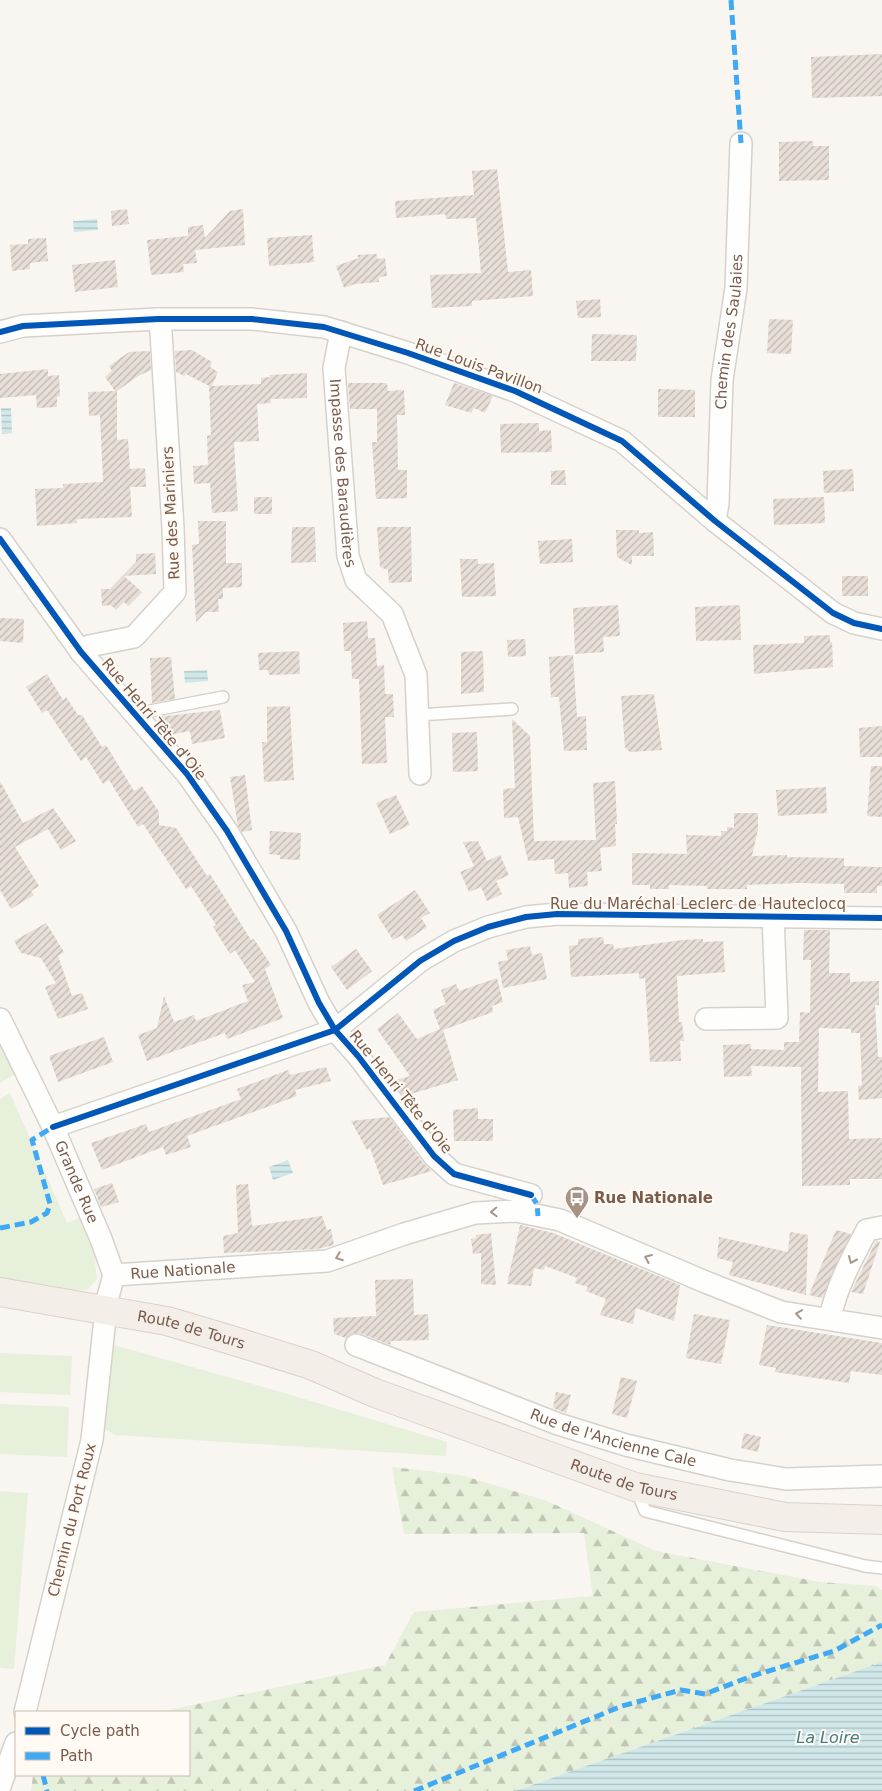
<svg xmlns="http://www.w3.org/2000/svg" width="882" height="1791" font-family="'DejaVu Sans',sans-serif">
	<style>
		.grass { fill: #e7f0db }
		.forest { fill: url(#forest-firs) }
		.water { fill: url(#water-rules) }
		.building { fill: url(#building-hatch) }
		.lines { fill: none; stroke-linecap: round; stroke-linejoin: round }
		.lane-casing { stroke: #d7d1cb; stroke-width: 14 }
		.street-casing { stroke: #d7d1cb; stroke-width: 24 }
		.primary-casing { stroke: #dad1cc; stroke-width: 30 }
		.lane { stroke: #fefefd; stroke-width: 11 }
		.street { stroke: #fefefd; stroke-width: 21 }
		.primary { stroke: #f3eee8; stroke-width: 28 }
		.quiet { stroke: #3fa9f5; stroke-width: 5; stroke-dasharray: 10 5; stroke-linecap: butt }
		.cycleway-casing { stroke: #fffaf3; stroke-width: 9 }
		.cycleway { stroke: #0057b8; stroke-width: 6 }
		.oneway { stroke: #a8958b }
		.labels { text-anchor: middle; stroke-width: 4; stroke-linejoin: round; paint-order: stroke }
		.street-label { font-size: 15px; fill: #7a5c4d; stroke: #fffaf3 }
		.poi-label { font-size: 15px; font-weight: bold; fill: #7a5c4d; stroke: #fffaf3; text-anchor: start }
		.water-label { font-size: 16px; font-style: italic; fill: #437c86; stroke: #fffaf3 }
	</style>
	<defs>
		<pattern id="forest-firs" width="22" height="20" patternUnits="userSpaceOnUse" patternTransform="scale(1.25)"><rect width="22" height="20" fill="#e7f0db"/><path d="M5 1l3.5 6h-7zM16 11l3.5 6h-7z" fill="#c0c6b4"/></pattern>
		<pattern id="water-rules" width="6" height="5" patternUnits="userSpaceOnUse" patternTransform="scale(1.25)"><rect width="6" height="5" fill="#d0e8ea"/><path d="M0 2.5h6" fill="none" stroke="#aebfc0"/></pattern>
		<pattern id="building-hatch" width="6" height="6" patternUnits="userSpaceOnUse" patternTransform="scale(1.25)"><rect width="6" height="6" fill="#e6ded7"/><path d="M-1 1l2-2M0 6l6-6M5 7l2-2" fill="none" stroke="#bfb7b1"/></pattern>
	</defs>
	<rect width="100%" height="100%" fill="#f9f5f0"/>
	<g class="grass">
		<polygon points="0,1036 20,1071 0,1083"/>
		<polygon points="10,1093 67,1223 79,1218 94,1254 97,1279 88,1289 73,1291 0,1281 0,1099"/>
		<polygon points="114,1345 281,1392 447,1442 446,1456 115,1435 105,1429 106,1374"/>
		<polygon points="0,1353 72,1356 70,1395 0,1392"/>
		<polygon points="0,1404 69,1407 67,1457 0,1454"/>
		<polygon points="0,1491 28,1493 14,1669 0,1668"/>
	</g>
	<polygon class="forest" points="392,1467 461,1475 547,1501 656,1551 820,1582 876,1586 882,1590 882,1662 515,1791 31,1791 33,1775 189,1775 189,1712 159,1712 385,1665 414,1612 593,1596 584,1533 404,1534"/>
	<g class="water">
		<polygon points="97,219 98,230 74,232 73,221"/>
		<polygon points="1,408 11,408 12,433 2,434"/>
		<polygon points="207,670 208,681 185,683 184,671"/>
		<polygon points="288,1160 293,1173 273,1180 269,1167"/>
		<polygon points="882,1662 882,1791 515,1791"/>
	</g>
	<g class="building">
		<polygon points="882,54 882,96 812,98 811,57"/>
		<polygon points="813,141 813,146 829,146 829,180 779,181 779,142"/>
		<polygon points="497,169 508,272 531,270 533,296 472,301 472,306 432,308 430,275 481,273 476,218 446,219 445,214 396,218 395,201 474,195 472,171"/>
		<polygon points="127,209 129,224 112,226 111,211"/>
		<polygon points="243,209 245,245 195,250 197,263 183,264 184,272 151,275 147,240 188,236 188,227 203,225 205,238 230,211"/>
		<polygon points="312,235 314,262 269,266 267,238"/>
		<polygon points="46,238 48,261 30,263 30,269 12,271 10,245 28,244 28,239"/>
		<polygon points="377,254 377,259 385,258 387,276 379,277 379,282 355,284 344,288 336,266 359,258 357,255"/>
		<polygon points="115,260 118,287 75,292 72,265"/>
		<polygon points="600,299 601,317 578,318 576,301"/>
		<polygon points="769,319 793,320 791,354 767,353"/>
		<polygon points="592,334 637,335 636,361 591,361"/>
		<polygon points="192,350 212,362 210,367 218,372 212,386 261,384 261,378 270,377 270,375 307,373 307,398 271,399 271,403 257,404 259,441 234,442 238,511 212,513 210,483 194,484 193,466 208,465 207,436 211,435 209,386 186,374 184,376 176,372 175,351"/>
		<polygon points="150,351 151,370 138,376 117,391 117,440 128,439 130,469 145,468 146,487 130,487 132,517 77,519 77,523 37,526 35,489 63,488 63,484 103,482 100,415 89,416 88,392 115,391 105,377 112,371 109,366 129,352"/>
		<polygon points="48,369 48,376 59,375 60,396 57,397 57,407 37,408 36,395 0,398 0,374"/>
		<polygon points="348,383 387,383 388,391 404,390 405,415 397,415 398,470 407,470 407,498 376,499 372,442 377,442 377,409 350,409"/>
		<polygon points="454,383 493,396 485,413 474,408 471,413 445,405"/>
		<polygon points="658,389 695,390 695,417 658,417"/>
		<polygon points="539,423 539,431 551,430 552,452 501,453 500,424"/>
		<polygon points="853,469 854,491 824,493 823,471"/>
		<polygon points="565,470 566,485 551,485 551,471"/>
		<rect x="254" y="497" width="18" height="17"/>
		<polygon points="824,497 825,523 774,525 773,499"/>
		<polygon points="198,521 226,521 226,563 242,563 242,587 223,588 223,599 218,599 219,612 206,612 196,622 192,545 199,544"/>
		<polygon points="292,527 315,527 316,562 291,563"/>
		<polygon points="377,527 411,527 412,582 389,583 388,570 380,567"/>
		<polygon points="616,530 639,530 639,533 653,532 654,556 632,556 632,565 617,557"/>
		<polygon points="572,539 573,562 540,564 538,541"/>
		<polygon points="155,553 156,574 124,576 142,592 128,606 124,602 116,610 111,605 102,606 101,589 110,589 136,562 136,554"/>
		<polygon points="460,559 478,559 478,564 494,563 496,596 462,597"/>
		<rect x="842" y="576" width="26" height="20"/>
		<polygon points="618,605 620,636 603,637 604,652 575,654 573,608"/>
		<polygon points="740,605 741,640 696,641 695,607"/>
		<polygon points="0,618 24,619 23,643 0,641"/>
		<polygon points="367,621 368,638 375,638 377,666 384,665 385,694 393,694 394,717 385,717 387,763 362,764 359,679 352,679 351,651 344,651 343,623"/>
		<polygon points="830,635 830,642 832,642 833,667 754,674 753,645 804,643 804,636"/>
		<polygon points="525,639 526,656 508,657 507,640"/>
		<polygon points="299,651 300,674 269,675 268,670 259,670 258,653"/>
		<polygon points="483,651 484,692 461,694 461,652"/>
		<polygon points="573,655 577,717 586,716 587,750 564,751 559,697 551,697 549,657"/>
		<polygon points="171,657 175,699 152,703 150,658"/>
		<polygon points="47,674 63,700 66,697 78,715 82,715 102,747 106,745 134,791 142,786 159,812 159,825 176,828 207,876 210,874 251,940 254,939 271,965 265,969 283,1018 227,1039 225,1033 147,1061 138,1035 157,1028 164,996 174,1022 194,1015 196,1021 248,1001 242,985 255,982 235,950 230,954 213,927 216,925 191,886 186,889 143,824 138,827 109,780 103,784 86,757 81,761 47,710 42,713 26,687"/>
		<polygon points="654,694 662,750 630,752 625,748 621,696"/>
		<polygon points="290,706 294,780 264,782 262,742 267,742 267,707"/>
		<polygon points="220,710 225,738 192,744 190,731 169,735 157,717"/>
		<polygon points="512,719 530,736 534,841 596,840 593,783 615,781 617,824 615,824 616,846 600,848 602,871 587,872 588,886 569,888 568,873 555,874 554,859 528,861 518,817 504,818 503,789 515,788"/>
		<polygon points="882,726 882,757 860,757 859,728"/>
		<polygon points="477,732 478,771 453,772 452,733"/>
		<polygon points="871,766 882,766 882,817 867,816"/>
		<polygon points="245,775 252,830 242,832 238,826 230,777"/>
		<polygon points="0,781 23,823 53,808 76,841 61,850 48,829 15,847 39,886 31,891 34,895 11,909 0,890"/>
		<polygon points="826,787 827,813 778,816 776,790"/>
		<polygon points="396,795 410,825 390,834 376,803"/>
		<polygon points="734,813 758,813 758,829 752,856 787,855 787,857 844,858 844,866 882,867 882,886 877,886 877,893 844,893 844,884 799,883 747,885 747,889 707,889 707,886 669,885 669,889 650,889 650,885 632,885 632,853 687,854 686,835 721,836 721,831 727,831 727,827 734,828"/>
		<polygon points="270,831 301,833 300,860 280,859 280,855 269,854"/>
		<polygon points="478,841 487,861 500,855 509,875 496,881 502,894 487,901 481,887 469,892 460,872 474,866 463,842"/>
		<polygon points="415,890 430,913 421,918 427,927 406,941 402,935 393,940 377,915"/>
		<polygon points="46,923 64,952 58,956 72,996 82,993 88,1009 58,1019 45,987 56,983 41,958 21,953 14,941"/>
		<polygon points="804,930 830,930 829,973 850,973 850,982 879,981 879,1005 875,1005 878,1057 882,1057 882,1098 859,1100 858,1086 862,1085 860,1033 851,1033 851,1029 819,1028 818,1092 848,1091 849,1139 882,1138 882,1179 850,1179 850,1185 802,1186 801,1067 751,1066 752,1076 724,1077 723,1045 751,1044 751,1049 784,1050 784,1042 799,1042 800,1012 810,1013 811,960 803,960"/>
		<polygon points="603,937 604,944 613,944 614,949 683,940 703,939 703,942 723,941 725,972 677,976 679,1022 682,1022 684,1041 680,1041 681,1061 650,1062 645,978 639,979 639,973 571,977 569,946 578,945 578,939"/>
		<polygon points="530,946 532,955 542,953 547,979 503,988 498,962 508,960 506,950"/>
		<polygon points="356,949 372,971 347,990 331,967"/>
		<polygon points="497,978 503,1002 492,1006 493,1012 443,1030 458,1080 404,1096 393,1081 410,1076 377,1029 398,1013 417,1039 440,1029 433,1010 446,1004 441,990 456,984 459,991"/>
		<polygon points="104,1037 113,1062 58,1082 49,1056"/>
		<polygon points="326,1067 331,1081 295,1090 297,1096 187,1136 191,1147 166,1155 163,1147 102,1170 91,1143 146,1124 149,1132 241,1099 237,1089 288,1070 290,1075"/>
		<polygon points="478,1108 478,1119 493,1119 493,1141 454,1141 453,1110"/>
		<polygon points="389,1117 424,1164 432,1171 383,1185 370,1148 367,1150 351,1121"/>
		<polygon points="112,1183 119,1202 101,1207 94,1189"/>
		<polygon points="248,1184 252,1226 322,1216 327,1230 331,1229 334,1245 317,1249 224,1253 223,1236 238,1233 236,1185"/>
		<polygon points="520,1225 553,1233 680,1285 674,1321 636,1308 633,1324 600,1315 606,1299 586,1291 588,1287 575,1283 577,1278 545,1266 544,1270 534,1268 531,1286 507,1284"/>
		<polygon points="836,1230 851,1234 822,1298 809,1295"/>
		<polygon points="790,1232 808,1235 806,1295 729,1275 733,1262 717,1258 719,1237 788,1252"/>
		<polygon points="491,1233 496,1285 481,1284 481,1253 473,1254 471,1239 476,1238 476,1235"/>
		<polygon points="876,1241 880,1242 863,1294 851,1292"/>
		<polygon points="413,1279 414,1315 428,1314 429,1340 390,1341 391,1345 360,1333 354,1333 346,1338 334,1334 333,1318 376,1316 375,1280"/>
		<polygon points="694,1314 730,1320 721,1364 686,1358"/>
		<polygon points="767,1325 882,1343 882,1375 851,1371 849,1383 775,1372 776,1368 759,1365"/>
		<polygon points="621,1377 637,1381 627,1418 612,1414"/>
		<polygon points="556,1392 571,1395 566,1413 553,1408"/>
		<polygon points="744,1433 761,1437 758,1452 741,1448"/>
	</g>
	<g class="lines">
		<defs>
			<g id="lane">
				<polyline points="418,715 512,709"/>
				<polyline points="139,719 150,711 223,697"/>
				<polyline points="636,1489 645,1511 865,1566 882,1568"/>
			</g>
			<g id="street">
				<polyline points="0,332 23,326 158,319 252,319 324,327 408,353 515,391 622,441 715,521 833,613 854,623 882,629"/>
				<path id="s1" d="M341,332L334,368L348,556L356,580L392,614L416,675L420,774"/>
				<path id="s2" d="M715,521L718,503L722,380L736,288L741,143"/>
				<polyline points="0,539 81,652 187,774 227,831 286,931 319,1003 335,1030 358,1056 434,1156 454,1174 531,1195"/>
				<polyline points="81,652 89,646 134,637 175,592 173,528 161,332 158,319"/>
				<path id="s3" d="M0,1019L53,1127L101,1239L114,1275L107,1300L92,1440L25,1712"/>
				<polyline points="706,1019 777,1018 773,915"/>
				<polyline points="53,1127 335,1030 420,961 454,941 488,927 526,917 557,914 882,918"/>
				<path id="s4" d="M114,1275L327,1261L404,1234L475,1213L516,1211L560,1220L703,1281L781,1312L882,1328"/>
				<path d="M830,1318C836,1288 852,1258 867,1230L882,1227"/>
				<path id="s5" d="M356,1345L558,1424L626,1445L730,1470L786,1479L882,1476"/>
				<polyline points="0,1786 16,1743"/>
			</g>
			<g id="primary">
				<path id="s6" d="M0,1292L167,1321L231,1340L311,1365L375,1393L635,1487L785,1517L882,1520"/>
			</g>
		</defs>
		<use href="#lane" class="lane-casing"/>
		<use href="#street" class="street-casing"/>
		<use href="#primary" class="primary-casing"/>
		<use href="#lane" class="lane"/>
		<use href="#street" class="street"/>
		<use href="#primary" class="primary"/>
		<g class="quiet">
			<polyline points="731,0 741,143"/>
			<polyline points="531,1195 537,1204 538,1216"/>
			<polyline points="0,1228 31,1222 47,1213 50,1204 32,1140 53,1127"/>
			<polyline points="43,1775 47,1791"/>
			<polyline points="414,1791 622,1706 681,1690 705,1694 752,1676 834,1651 882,1625"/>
		</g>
		<defs>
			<g id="cycleway">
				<polyline points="0,332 23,326 158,319 252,319 324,327 408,353 515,391 622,441 715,521 833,613 854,623 882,629"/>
				<polyline points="0,539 81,652 187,774 227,831 286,931 319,1003 335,1030 358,1056 434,1156 454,1174 531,1195"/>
				<polyline points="53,1127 335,1030 420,961 454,941 488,927 526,917 557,914 882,918"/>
			</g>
		</defs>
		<use href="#cycleway" class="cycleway-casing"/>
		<use href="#cycleway" class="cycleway"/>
	</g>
	<defs><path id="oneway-chevron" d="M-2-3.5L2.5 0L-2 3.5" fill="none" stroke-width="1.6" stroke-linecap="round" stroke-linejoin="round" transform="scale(1.25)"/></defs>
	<g class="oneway">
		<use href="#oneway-chevron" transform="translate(494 1212) rotate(178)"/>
		<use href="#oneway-chevron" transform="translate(339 1257) rotate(160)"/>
		<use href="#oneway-chevron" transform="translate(648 1258) rotate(-157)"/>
		<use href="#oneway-chevron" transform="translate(852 1260) rotate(114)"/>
		<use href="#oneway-chevron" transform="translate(799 1314) rotate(-172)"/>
	</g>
	<defs>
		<symbol id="bus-pin" viewBox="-11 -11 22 30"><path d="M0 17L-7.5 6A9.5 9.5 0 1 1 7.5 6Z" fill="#a69286" stroke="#fffaf3"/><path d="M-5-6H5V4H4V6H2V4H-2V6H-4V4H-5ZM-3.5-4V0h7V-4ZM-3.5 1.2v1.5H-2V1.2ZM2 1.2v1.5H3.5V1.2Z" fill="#fff"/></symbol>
	</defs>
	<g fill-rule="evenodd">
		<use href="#bus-pin" x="563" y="1184" width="28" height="38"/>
	</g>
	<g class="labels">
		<g class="street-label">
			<text dy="5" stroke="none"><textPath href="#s2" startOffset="190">Chemin des Saulaies</textPath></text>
			<text transform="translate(479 366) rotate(20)" y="5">Rue Louis Pavillon</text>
			<text dy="5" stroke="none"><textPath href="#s1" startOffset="142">Impasse des Baraudières</textPath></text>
			<text transform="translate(171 513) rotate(-93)" y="5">Rue des Mariniers</text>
			<text transform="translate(154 719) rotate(50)" y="5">Rue Henri Tête d'Oie</text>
			<text x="698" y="909">Rue du Maréchal Leclerc de Hauteclocq</text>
			<text transform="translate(401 1092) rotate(51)" y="5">Rue Henri Tête d'Oie</text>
			<text dy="5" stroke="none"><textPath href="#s3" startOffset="180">Grande Rue</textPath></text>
			<text dy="5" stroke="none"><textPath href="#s4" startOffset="69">Rue Nationale</textPath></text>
			<text dy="5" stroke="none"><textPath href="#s6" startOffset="195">Route de Tours</textPath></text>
			<text dy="5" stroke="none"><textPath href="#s5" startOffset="274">Rue de l'Ancienne Cale</textPath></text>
			<text dy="5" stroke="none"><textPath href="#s6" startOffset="654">Route de Tours</textPath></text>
			<text transform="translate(72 1520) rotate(-76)" y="5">Chemin du Port Roux</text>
		</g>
		<g class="poi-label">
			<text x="594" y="1203">Rue Nationale</text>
		</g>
		<g class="water-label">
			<text x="828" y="1743">La Loire</text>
		</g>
	</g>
	<rect x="15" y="1711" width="175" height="65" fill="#fffaf3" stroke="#cabbb1"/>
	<rect x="25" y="1727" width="25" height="8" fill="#0057b8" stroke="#cabbb1"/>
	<text x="60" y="1736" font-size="15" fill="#7a5c4d">Cycle path</text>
	<rect x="25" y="1752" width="25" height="8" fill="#3fa9f5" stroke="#cabbb1"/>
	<text x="60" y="1761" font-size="15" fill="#7a5c4d">Path</text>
</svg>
